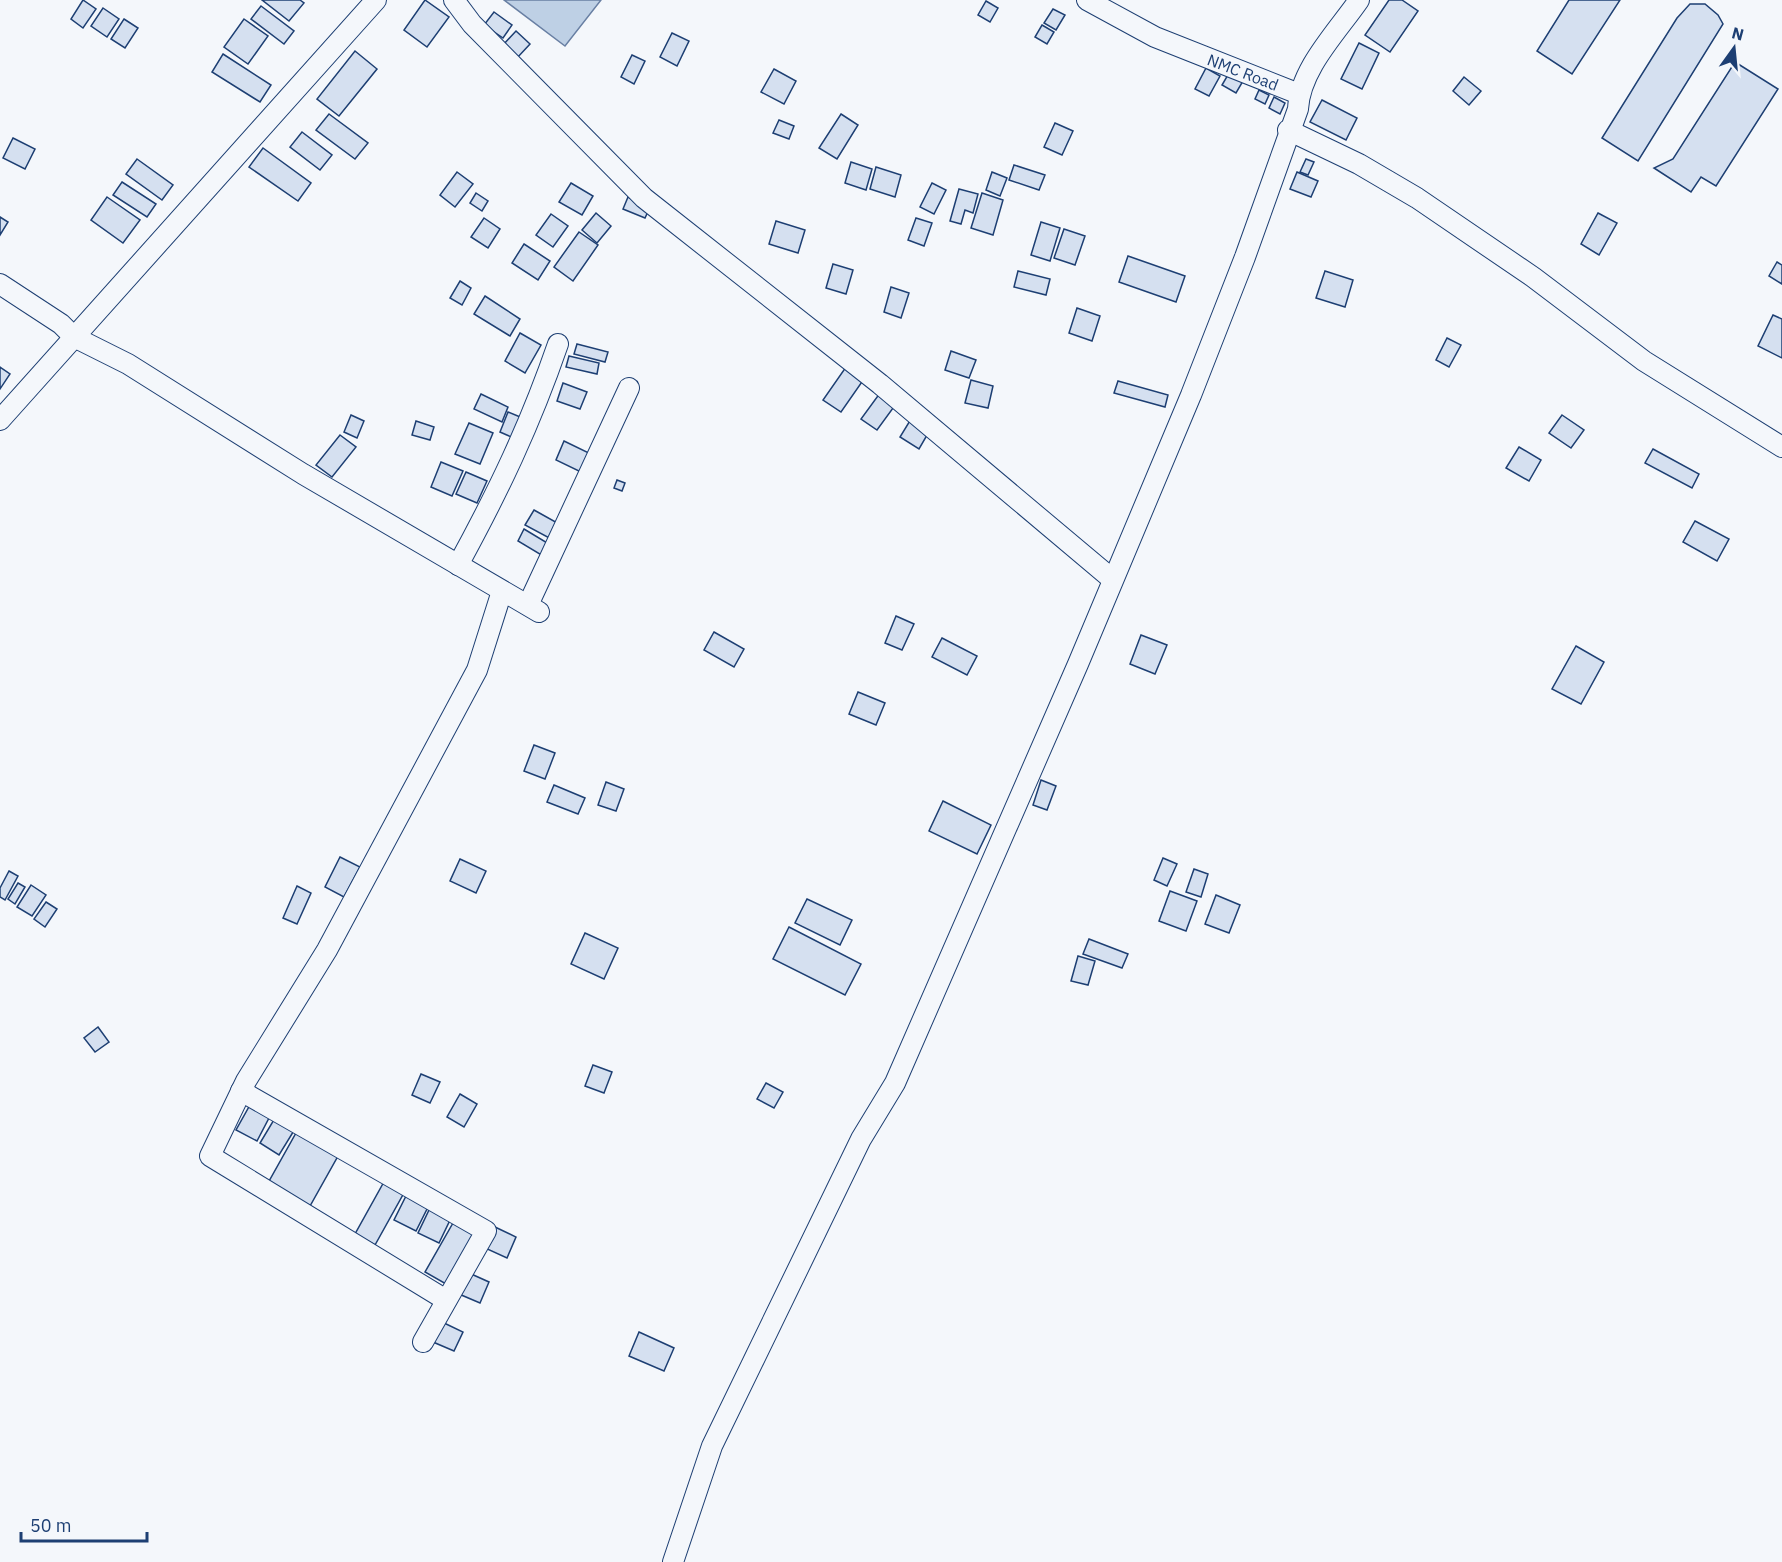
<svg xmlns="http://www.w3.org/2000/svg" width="1782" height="1562" font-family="'IBM Plex Sans',sans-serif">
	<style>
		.water { fill: #bed0e5; stroke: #687fa3; stroke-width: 1.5 }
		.building { fill: #d5e0f0; stroke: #1d3f73; stroke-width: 1.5 }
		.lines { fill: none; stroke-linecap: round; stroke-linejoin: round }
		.minor-casing { stroke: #1d3f73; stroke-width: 22 }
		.minor { stroke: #f4f7fb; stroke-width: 20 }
		.labels { text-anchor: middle; stroke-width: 4.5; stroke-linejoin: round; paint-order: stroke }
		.street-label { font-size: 16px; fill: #1d3f73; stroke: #f4f7fb }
	</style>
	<rect width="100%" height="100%" fill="#f4f7fb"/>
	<polygon class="water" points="504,0 601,0 565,46"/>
	<g class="building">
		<polygon points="83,0 96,9 83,28 71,19"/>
		<polygon points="262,0 300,0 304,3 289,21"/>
		<polygon points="425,0 449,17 427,47 404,30"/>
		<polygon points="1389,0 1402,0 1418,11 1390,52 1365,35"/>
		<polygon points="1569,0 1620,0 1572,74 1537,51"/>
		<polygon points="986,1 998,8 990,22 978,15"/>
		<polygon points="1690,4 1705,4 1718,15 1723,24 1638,161 1602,138 1677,18"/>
		<polygon points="261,6 294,31 284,44 251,19"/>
		<polygon points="103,8 119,19 107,37 91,26"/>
		<polygon points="1053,9 1065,15 1056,30 1044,23"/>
		<polygon points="494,12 512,25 503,38 484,25"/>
		<polygon points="124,19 138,28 125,48 111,39"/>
		<polygon points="244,19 268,36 248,64 224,47"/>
		<polygon points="1042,25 1054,32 1047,44 1035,37"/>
		<polygon points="516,31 530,44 517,58 503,45"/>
		<polygon points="672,33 689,41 677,66 660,57"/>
		<polygon points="1359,43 1379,53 1362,89 1341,79"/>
		<polygon points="355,51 377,69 339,116 317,99"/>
		<polygon points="223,54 271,85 260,102 212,72"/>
		<polygon points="632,55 645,61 634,84 621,77"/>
		<polygon points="1735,62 1778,89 1716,186 1701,177 1691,192 1654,168 1673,159"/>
		<polygon points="1206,68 1220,76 1209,96 1195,89"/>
		<polygon points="774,69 796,81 784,104 761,92"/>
		<polygon points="1229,73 1243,81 1236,93 1222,85"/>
		<polygon points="1464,77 1481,91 1469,105 1453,91"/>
		<polygon points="1259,90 1269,95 1265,104 1255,99"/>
		<polygon points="1274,97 1285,103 1280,114 1269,108"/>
		<polygon points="1322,100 1357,118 1346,140 1310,122"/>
		<polygon points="329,114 368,143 355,159 316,130"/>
		<polygon points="841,114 858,125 837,159 819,148"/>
		<polygon points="779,120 794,126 789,139 773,133"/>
		<polygon points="1055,123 1073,131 1062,155 1044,147"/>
		<polygon points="302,132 332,155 320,170 290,147"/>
		<polygon points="13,138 35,149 25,169 3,158"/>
		<polygon points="263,148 311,183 298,201 249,167"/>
		<polygon points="137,159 173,185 162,200 126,174"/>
		<polygon points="1306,159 1314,162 1308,175 1300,172"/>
		<polygon points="851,162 872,169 866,190 845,183"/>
		<polygon points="1014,165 1045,175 1039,190 1009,180"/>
		<polygon points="876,167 901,175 895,197 870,189"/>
		<polygon points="457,172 473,184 455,207 440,195"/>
		<polygon points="992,172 1007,178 1000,196 986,190"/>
		<polygon points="1297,172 1318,181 1311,197 1290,189"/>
		<polygon points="122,182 156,204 147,217 113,195"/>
		<polygon points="571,183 593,196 582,215 559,202"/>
		<polygon points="932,183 946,190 934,214 920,207"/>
		<polygon points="959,189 978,194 973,213 965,210 961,224 950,221"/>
		<polygon points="476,193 488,201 482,211 470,203"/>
		<polygon points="982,193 1003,200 993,235 971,228"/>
		<polygon points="107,197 140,220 123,243 91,220"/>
		<polygon points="628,197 650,207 645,218 623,209"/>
		<polygon points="596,213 611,226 597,243 582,230"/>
		<polygon points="1598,213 1617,223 1599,255 1581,244"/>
		<polygon points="551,214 568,226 553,247 536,235"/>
		<polygon points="0,217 8,222 0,235"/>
		<polygon points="484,218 500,229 488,248 471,237"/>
		<polygon points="916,218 932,223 924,246 908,240"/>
		<polygon points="776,221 805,230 798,253 769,244"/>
		<polygon points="1041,222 1060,228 1050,261 1031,255"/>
		<polygon points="1064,229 1085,236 1075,265 1054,258"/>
		<polygon points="579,232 598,245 573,281 554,267"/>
		<polygon points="524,244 550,261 538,280 512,263"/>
		<polygon points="1128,256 1185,276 1176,302 1119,282"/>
		<polygon points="1777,262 1782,265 1782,284 1769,276"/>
		<polygon points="833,264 853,270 846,294 826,288"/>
		<polygon points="1018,271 1050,279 1046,295 1014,287"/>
		<polygon points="1325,271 1353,280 1345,307 1316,298"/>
		<polygon points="460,281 471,288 462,305 450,298"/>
		<polygon points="891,287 909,293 901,318 884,312"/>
		<polygon points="485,296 520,319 510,336 474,314"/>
		<polygon points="1077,308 1100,316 1092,341 1069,333"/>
		<polygon points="1773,315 1782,319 1782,358 1758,346"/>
		<polygon points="520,333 541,345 525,373 505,361"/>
		<polygon points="1447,338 1461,345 1449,367 1436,360"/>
		<polygon points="577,344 608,352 605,362 574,354"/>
		<polygon points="951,351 976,360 969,378 945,370"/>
		<polygon points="569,356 599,363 597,374 566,367"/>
		<polygon points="0,367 10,374 0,389"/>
		<polygon points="846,367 864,379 841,412 823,400"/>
		<polygon points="971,380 993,386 988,408 965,403"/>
		<polygon points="1118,381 1168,395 1165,407 1114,393"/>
		<polygon points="563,383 587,392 580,409 557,401"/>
		<polygon points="880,393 896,404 877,430 861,419"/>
		<polygon points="481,394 508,407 502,422 474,409"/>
		<polygon points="508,412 525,419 516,439 500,432"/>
		<polygon points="351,415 364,421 357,438 344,432"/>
		<polygon points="1562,415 1584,430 1571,448 1549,433"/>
		<polygon points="911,419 930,430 919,449 900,437"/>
		<polygon points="416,421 434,427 430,440 412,435"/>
		<polygon points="469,423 493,433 480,464 455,454"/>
		<polygon points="340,435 356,447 332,477 316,465"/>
		<polygon points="564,441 591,454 583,473 556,460"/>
		<polygon points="1519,447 1541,460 1529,481 1506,468"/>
		<polygon points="1653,449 1699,474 1692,488 1645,463"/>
		<polygon points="441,462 463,471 452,496 431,487"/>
		<polygon points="466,472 487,481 477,503 456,494"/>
		<polygon points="617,480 625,483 622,491 614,488"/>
		<polygon points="534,510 561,525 553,540 525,525"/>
		<polygon points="1695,521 1729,539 1717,561 1683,542"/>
		<polygon points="524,529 549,544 543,556 518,541"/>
		<polygon points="896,616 914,624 902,650 885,643"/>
		<polygon points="714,632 744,649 734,667 704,650"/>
		<polygon points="1141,635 1167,645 1155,674 1130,664"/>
		<polygon points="942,638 977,656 967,675 932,657"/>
		<polygon points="1576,646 1604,662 1581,704 1552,689"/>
		<polygon points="858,692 885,703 876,725 849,714"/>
		<polygon points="534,745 555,753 545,779 524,771"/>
		<polygon points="1041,780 1056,786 1047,810 1033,805"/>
		<polygon points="606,782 624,789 616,811 598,805"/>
		<polygon points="554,785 585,798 578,814 547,802"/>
		<polygon points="943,801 991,825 977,854 929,831"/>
		<polygon points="340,857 360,867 344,897 325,887"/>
		<polygon points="1163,858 1177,864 1167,886 1154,880"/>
		<polygon points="460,859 486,871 476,893 450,881"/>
		<polygon points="1194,869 1208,874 1201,897 1186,892"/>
		<polygon points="9,871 18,876 5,900 0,897 0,888"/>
		<polygon points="18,883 25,887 15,904 8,899"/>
		<polygon points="31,885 46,895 32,916 17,907"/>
		<polygon points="297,886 311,893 297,924 283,918"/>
		<polygon points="1170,891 1197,901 1186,931 1159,921"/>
		<polygon points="1216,895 1240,905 1229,933 1205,924"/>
		<polygon points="807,899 852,920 840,945 795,923"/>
		<polygon points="46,902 57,909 45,927 34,919"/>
		<polygon points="789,927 861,964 845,995 773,959"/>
		<polygon points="585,933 618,948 604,979 571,964"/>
		<polygon points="1089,939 1128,954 1122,968 1083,954"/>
		<polygon points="1078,956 1095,961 1088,985 1071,981"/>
		<polygon points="98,1027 109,1042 95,1052 84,1038"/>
		<polygon points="593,1065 612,1072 604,1093 585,1086"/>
		<polygon points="421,1074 440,1082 430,1103 412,1095"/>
		<polygon points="766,1083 783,1092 774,1108 757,1099"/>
		<polygon points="460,1094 477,1104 464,1127 447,1117"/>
		<polygon points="250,1105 270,1116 257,1141 236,1130"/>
		<polygon points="275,1118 295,1129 279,1155 260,1143"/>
		<polygon points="296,1133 338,1156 310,1206 268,1183"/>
		<polygon points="385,1180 405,1191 375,1245 355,1234"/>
		<polygon points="407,1194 429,1205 416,1231 394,1220"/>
		<polygon points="430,1208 451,1218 439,1243 418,1233"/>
		<polygon points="457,1216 479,1229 446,1284 425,1272"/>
		<polygon points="495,1227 516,1237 507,1258 485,1248"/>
		<polygon points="469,1273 489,1282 480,1303 459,1294"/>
		<polygon points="442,1322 463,1332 454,1351 433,1342"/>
		<polygon points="639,1332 674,1348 664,1371 629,1356"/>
	</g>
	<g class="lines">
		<defs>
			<g id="minor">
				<polyline points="454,0 472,24 644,198 880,384 1112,579"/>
				<polyline points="1087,0 1155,37 1299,94"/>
				<polyline points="1288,130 1359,164 1417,198 1533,277 1644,361 1782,447"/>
				<polyline points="0,284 61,324 74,337 128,364 303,474 539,612"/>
				<polyline points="0,420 376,0"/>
				<path d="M458,565C499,490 530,425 558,344"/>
				<polyline points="528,605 629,388"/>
				<polyline points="241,1091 486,1231 423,1342"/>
				<polyline points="446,1300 210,1156 246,1081 327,950 477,670 502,591"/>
				<path d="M673,1562L712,1446L861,1139L895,1083L1078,664L1191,395L1245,257L1298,109C1300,69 1337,32 1359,0"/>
			</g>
		</defs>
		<use href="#minor" class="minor-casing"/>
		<use href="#minor" class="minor"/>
	</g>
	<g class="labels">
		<g class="street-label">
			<text transform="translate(1243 72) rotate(21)" y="6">NMC Road</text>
		</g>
	</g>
	<g transform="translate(1734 48) rotate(15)" stroke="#f4f7fb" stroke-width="4.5" paint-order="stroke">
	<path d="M0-4.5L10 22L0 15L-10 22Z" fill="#1d3f73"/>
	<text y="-9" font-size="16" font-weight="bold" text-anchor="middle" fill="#1d3f73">N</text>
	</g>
	<path d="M21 1532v9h126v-9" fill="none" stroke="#1d3f73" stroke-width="3"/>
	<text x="30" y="1532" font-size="18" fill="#1d3f73" stroke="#f4f7fb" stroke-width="4.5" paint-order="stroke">50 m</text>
</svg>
